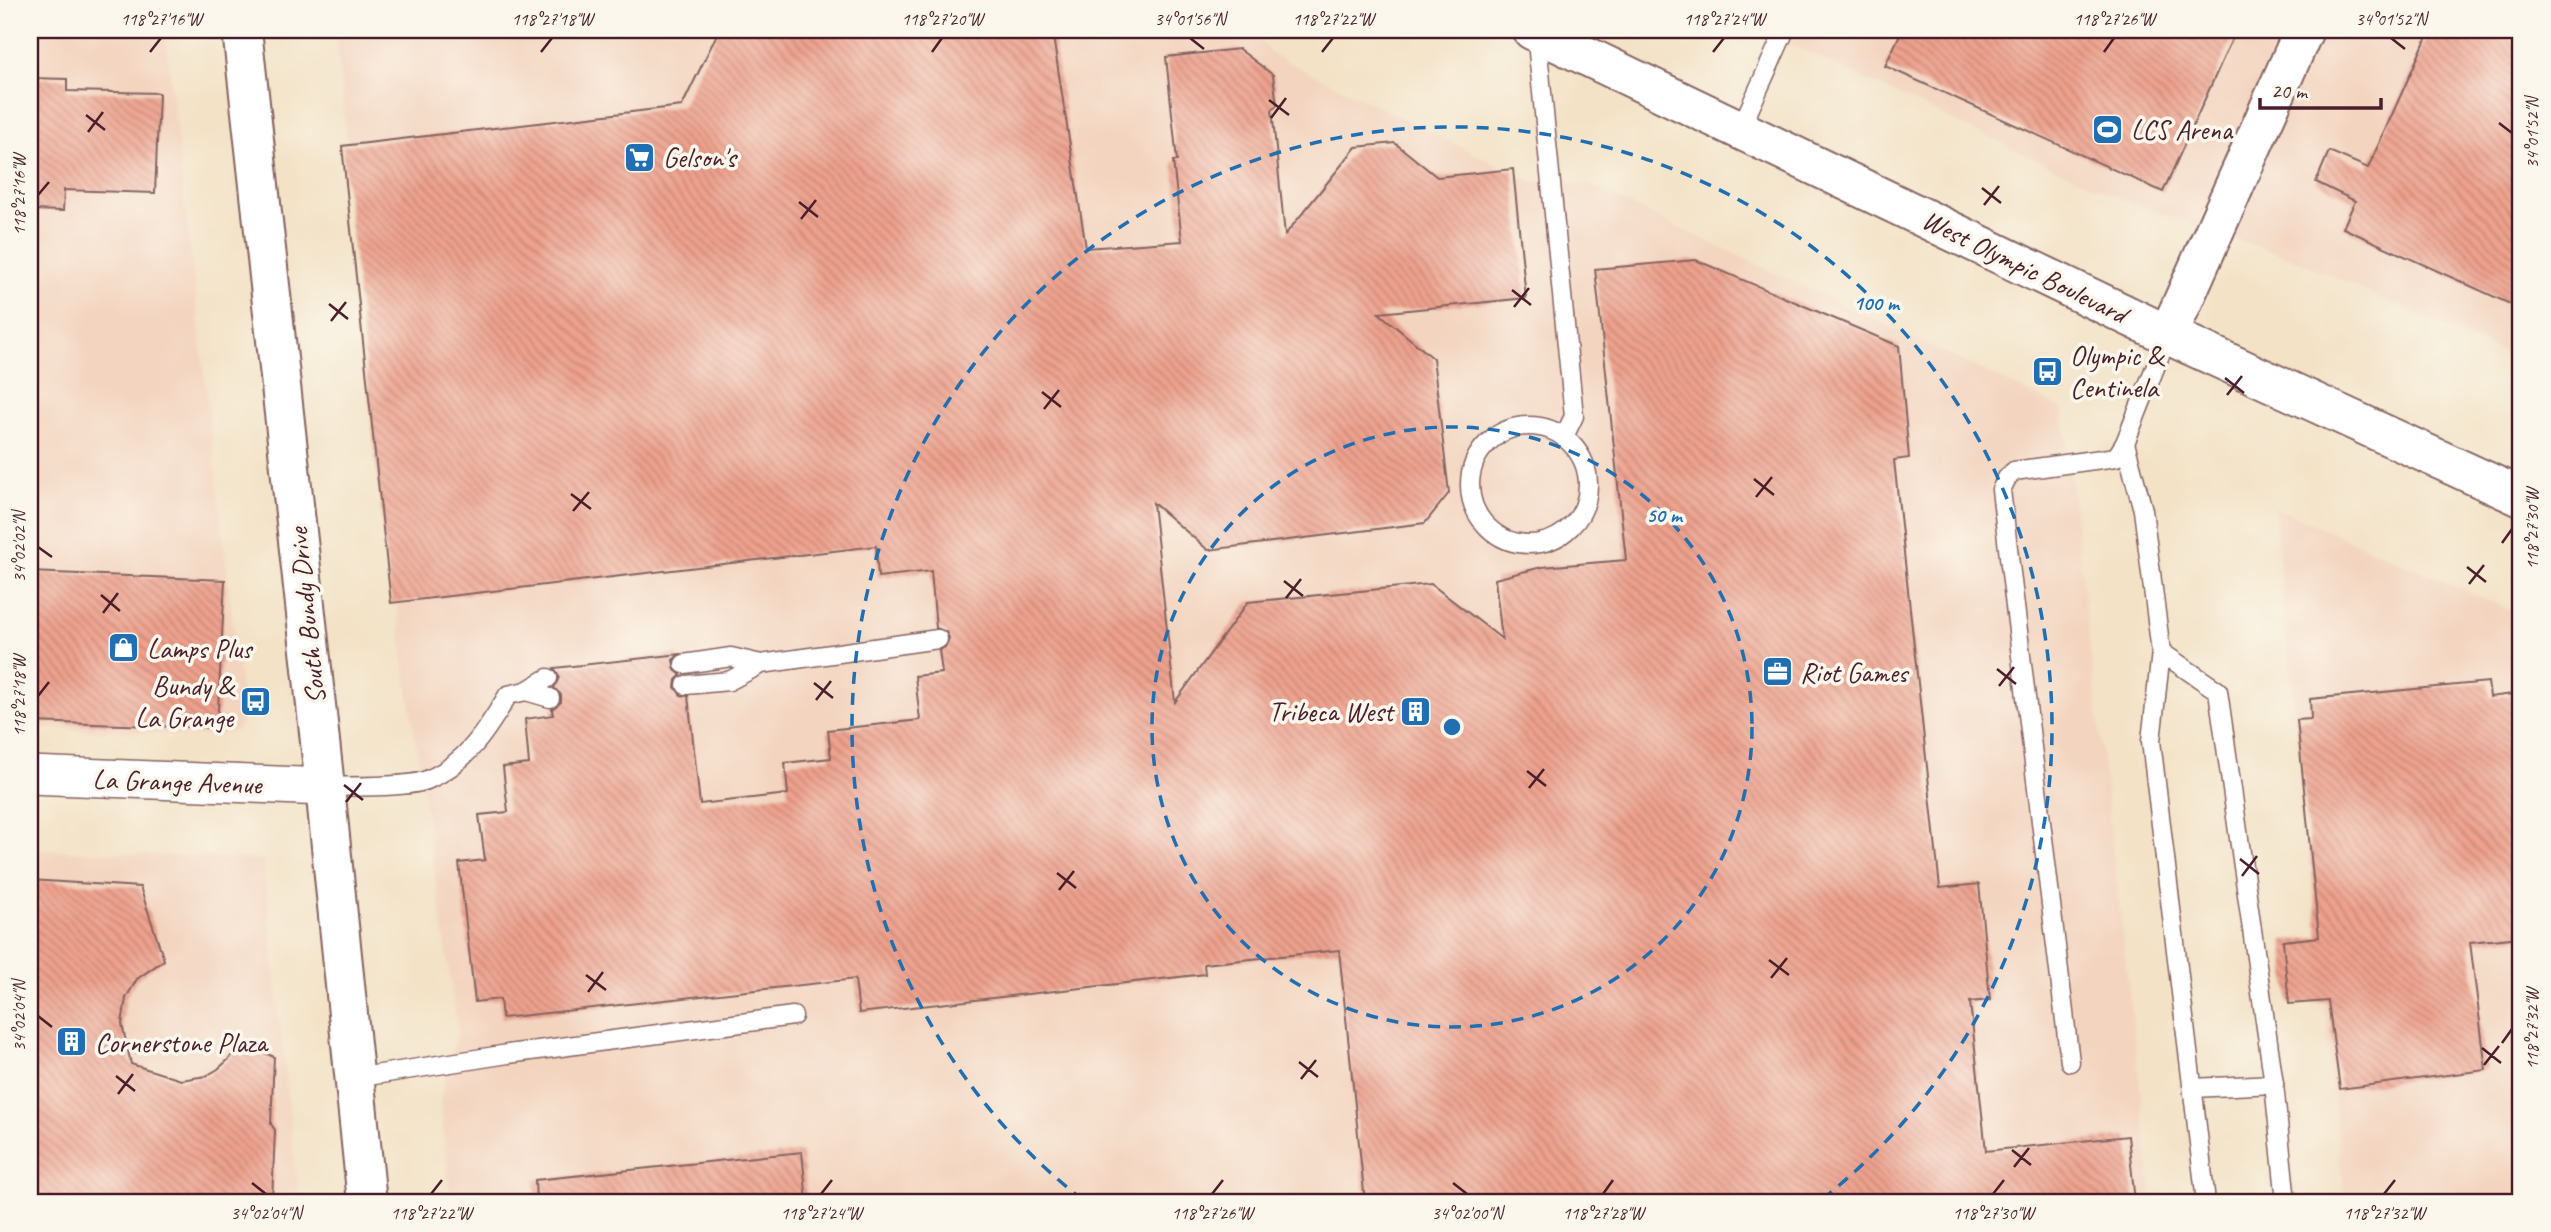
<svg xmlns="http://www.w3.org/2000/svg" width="2551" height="1232" font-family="Caveat,sans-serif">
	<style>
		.built { fill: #f3d4bf }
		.building { fill: url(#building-back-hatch) }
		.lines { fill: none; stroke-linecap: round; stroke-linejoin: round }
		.service-casing { stroke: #856361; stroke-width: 21 }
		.minor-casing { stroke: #856361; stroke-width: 40 }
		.tertiary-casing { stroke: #856361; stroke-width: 42 }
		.secondary-casing { stroke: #856361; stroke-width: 42 }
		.primary-casing { stroke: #856361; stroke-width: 42 }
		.service { stroke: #fff; stroke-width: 18 }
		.minor { stroke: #fff; stroke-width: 37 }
		.tertiary { stroke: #fff; stroke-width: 38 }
		.secondary { stroke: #fff; stroke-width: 38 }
		.primary { stroke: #fff; stroke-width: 38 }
		.ticks { fill: none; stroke: #4a1f2b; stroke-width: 2.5 }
		.ring { fill: none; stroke: #1f6fb2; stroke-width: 3.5; stroke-dasharray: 12 9 }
		.labels { text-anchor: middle; stroke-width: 7; stroke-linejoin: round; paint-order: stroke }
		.poi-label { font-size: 28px; fill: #4a1f2b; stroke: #fbf7ec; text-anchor: start }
		.street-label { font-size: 28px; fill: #4a1f2b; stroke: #fbf7ec }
		.centre { fill: #1f6fb2; stroke: #fbf7ec; stroke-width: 3.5 }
		.ring-label { font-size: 21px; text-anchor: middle; font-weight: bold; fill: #1f6fb2; stroke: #fbf7ec; stroke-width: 7; stroke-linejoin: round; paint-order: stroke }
		.neatline { fill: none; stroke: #4a1f2b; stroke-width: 2.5 }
		.ticks-label { font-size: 18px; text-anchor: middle; fill: #4a1f2b }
	</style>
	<defs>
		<pattern id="building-back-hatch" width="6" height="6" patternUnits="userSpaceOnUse" patternTransform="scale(1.75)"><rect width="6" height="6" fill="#eea28e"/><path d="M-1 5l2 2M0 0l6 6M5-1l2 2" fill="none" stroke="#c38374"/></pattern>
	</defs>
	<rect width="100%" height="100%" fill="#fbf7ec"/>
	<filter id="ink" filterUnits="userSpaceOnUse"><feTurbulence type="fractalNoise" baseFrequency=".0143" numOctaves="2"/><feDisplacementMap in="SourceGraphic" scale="14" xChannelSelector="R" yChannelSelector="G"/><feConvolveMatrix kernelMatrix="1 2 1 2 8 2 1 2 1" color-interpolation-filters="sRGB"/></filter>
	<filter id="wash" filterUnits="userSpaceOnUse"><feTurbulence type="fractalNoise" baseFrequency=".00686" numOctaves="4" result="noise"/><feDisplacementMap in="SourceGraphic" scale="28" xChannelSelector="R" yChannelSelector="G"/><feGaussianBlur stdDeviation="1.57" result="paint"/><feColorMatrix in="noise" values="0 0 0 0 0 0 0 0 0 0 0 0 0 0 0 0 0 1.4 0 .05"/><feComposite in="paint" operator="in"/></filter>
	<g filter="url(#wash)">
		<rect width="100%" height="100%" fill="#f3e2c6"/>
		<g class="built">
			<polygon points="30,30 165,30 244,718 237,730 217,736 30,728"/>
			<polygon points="335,30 1251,30 1272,54 1532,182 1589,185 2063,409 2153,1202 451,1202 440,1099 458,1031 403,655"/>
			<polygon points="1760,30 2521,30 2521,360 2296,260 2123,200"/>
			<polygon points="2274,507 2521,615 2521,1202 2344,1202"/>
			<polygon points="30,849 263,860 299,1202 30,1202"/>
		</g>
		<g id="blocks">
			<g class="building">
				<polygon points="719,30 1052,30 1086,248 1182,241 1173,161 1177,161 1166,57 1239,49 1273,75 1277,105 1272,110 1285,235 1356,147 1395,143 1437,177 1513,169 1526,298 1379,313 1433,358 1449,493 1425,523 1208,550 1153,503 1175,702 1248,602 1431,584 1502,639 1495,579 1542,567 1626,560 1595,269 1696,260 1899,346 1909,458 1894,460 1940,888 1979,884 1982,914 1990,1000 1970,1002 1986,1151 2128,1136 2135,1202 1365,1202 1339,950 1204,964 1205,974 859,1013 855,979 502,1018 500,999 475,1002 459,863 485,860 479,815 508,812 503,767 529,764 525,719 553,715 552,709 561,702 561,695 554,688 559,677 554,668 680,654 673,660 675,670 681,675 676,680 675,687 681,695 688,696 700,804 788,794 785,763 831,758 828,730 920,720 915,676 942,673 939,650 945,647 949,638 946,632 936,628 931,571 878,577 876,546 391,603 342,146 682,106"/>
				<polygon points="1902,30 2236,30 2163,192 1885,66"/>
				<polygon points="2430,30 2521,30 2521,309 2343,228 2355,201 2316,182 2329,151 2368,168"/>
				<polygon points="30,78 67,79 67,91 159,93 155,193 64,190 63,211 30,210"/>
				<polygon points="30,572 225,580 217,728 30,722"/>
				<polygon points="2488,682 2490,697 2521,693 2521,937 2470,942 2486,1070 2340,1089 2328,1001 2289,1004 2283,941 2319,937 2297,720 2311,719 2310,699"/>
				<polygon points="30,880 140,887 164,960 137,979 126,998 122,1024 131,1064 181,1080 206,1076 218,1069 229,1059 241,1042 274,1057 271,1124 275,1130 272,1202 30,1202"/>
				<polygon points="802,1152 807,1202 536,1202 535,1180"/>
			</g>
		</g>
	</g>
	<g filter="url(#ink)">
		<use href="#blocks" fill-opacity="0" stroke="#856361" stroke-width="2"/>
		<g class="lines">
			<defs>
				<g id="service">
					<polyline points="1536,32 1574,416 1564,437"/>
					<polyline points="1740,130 1785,30"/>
					<circle cx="1529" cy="485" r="59"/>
					<polyline points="2125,443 2143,510 2161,652 2151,741 2206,1202"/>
					<polyline points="2161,652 2218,691 2274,1084"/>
					<polyline points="684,664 731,657 761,664 938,639"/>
					<polyline points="686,685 729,681 761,664"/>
					<polyline points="526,691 550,698"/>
					<path d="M325,787C349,786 408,788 427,780C466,764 487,730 508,695L526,691L548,678"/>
					<polyline points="2070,1062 2001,490 2007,478 2014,471 2116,457 2125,443 2168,335"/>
					<polyline points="355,1078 508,1054 793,1016"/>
					<polyline points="2193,1088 2274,1084 2286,1202"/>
				</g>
				<polyline id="minor" points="30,775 325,787"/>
				<polyline id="tertiary" points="2168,335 2304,30"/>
				<polyline id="secondary" points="242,30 325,787 367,1202"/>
				<polyline id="primary" points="1532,30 2168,335 2521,497"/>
			</defs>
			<use href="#service" class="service-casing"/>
			<use href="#minor" class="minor-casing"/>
			<use href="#tertiary" class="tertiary-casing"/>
			<use href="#secondary" class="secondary-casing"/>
			<use href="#primary" class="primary-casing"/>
			<use href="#service" class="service"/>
			<use href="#minor" class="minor"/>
			<use href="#tertiary" class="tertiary"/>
			<use href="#secondary" class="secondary"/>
			<use href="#primary" class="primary"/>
		</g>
	</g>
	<path class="ticks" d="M1190,38L1204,49M2391,38L2405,49M150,52L161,38M541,52L552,38M932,52L942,38M1322,52L1333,38M1713,52L1724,38M2104,52L2114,38M1269,100L1289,115M86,115L105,130M1271,118L1286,98M2499,123L2512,133M88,132L103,112M1982,188L2001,203M38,195L49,182M799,202L818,217M1984,205L1999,186M801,219L816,200M1512,290L1531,305M329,304L348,319M1514,307L1529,288M331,321L346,302M2225,378L2244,393M1042,392L1061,407M2227,395L2242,376M1044,409L1059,390M1754,479L1774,495M571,494L591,509M1756,497L1772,477M573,511L589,492M2502,543L2512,529M38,547L52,557M2467,567L2486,582M1284,581L1303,596M2469,584L2484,565M101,595L120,611M1286,598L1301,579M103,613L118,593M1997,669L2016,684M814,683L833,698M1999,686L2014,667M38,696L49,682M816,700L831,681M1527,771L1546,786M344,785L363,800M1529,788L1544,769M346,802L361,783M2240,859L2259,874M1057,873L1076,888M2242,876L2257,856M1059,890L1074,871M1769,960L1789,975M586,975L606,990M1771,978L1787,958M588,992L603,972M38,1016L52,1027M2502,1043L2512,1029M2482,1048L2501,1063M1299,1062L1318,1077M2484,1065L2499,1046M116,1076L135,1091M1301,1079L1316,1060M118,1094L133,1074M2012,1150L2031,1165M2014,1167L2029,1148M252,1183L266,1194M1453,1183L1467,1194M431,1194L442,1180M821,1194L832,1180M1212,1194L1223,1180M1603,1194L1613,1180M1993,1194L2004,1180M2384,1194L2395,1180"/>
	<g class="ring">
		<circle cx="1452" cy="727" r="300"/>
		<path d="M1083 1200A600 600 0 1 1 1821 1200"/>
	</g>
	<defs>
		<symbol id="stadium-square" viewBox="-11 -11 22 22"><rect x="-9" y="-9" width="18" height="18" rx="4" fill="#1f6fb2" stroke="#fbf7ec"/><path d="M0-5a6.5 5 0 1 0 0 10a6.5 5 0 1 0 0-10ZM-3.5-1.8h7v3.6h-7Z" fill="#fff"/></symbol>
		<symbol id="supermarket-square" viewBox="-11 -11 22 22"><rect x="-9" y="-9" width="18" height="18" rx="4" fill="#1f6fb2" stroke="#fbf7ec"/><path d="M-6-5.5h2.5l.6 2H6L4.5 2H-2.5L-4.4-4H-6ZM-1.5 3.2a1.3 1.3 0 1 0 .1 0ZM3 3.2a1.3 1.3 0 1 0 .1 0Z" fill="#fff"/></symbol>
		<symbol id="bus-square" viewBox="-11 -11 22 22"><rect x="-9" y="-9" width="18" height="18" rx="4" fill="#1f6fb2" stroke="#fbf7ec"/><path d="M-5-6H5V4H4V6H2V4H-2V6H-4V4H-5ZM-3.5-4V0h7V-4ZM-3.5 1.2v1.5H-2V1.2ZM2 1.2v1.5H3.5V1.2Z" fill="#fff"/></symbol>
		<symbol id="shop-square" viewBox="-11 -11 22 22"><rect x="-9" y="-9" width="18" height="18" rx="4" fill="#1f6fb2" stroke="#fbf7ec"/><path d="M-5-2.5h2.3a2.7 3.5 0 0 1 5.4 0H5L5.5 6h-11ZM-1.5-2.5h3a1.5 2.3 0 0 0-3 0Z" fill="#fff"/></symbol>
		<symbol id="office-square" viewBox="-11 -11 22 22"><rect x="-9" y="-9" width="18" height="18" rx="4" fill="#1f6fb2" stroke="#fbf7ec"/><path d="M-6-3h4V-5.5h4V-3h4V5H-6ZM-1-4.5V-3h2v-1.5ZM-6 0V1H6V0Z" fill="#fff"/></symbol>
		<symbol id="building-square" viewBox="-11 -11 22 22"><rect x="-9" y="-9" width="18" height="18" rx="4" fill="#1f6fb2" stroke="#fbf7ec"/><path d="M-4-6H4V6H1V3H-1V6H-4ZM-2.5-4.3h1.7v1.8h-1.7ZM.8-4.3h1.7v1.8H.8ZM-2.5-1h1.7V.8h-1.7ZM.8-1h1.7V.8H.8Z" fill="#fff"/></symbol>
	</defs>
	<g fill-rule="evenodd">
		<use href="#stadium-square" x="2090" y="112" width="35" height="35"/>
		<use href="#supermarket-square" x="622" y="140" width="35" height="35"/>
		<use href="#bus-square" x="2030" y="354" width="35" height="35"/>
		<use href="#shop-square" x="106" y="630" width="35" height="35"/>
		<use href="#office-square" x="1760" y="654" width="35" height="35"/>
		<use href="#bus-square" x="238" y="684" width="35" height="35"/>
		<use href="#building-square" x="1398" y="694" width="35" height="35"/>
		<use href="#building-square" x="54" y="1024" width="35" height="35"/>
	</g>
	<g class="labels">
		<g class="poi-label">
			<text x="2131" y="139">LCS Arena</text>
			<text x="663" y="167">Gelson's</text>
			<text x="2070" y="365">Olympic &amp;<tspan x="2070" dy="32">Centinela</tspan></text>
			<text x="147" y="658">Lamps Plus</text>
			<text x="1800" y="682">Riot Games</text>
			<text x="233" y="695" text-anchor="end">Bundy &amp;<tspan x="233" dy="32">La Grange</tspan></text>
			<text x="1393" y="721" text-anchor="end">Tribeca West</text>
			<text x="95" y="1052">Cornerstone Plaza</text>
		</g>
		<g class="street-label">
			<text transform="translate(2025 266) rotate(26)" y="10">West Olympic Boulevard</text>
			<text transform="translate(306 616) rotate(-96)" y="10">South Bundy Drive</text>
			<text transform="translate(177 781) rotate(2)" y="10">La Grange Avenue</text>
		</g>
	</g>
	<circle cx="1452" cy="727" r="10" class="centre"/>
	<g class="ring-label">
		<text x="1876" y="310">100 m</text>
		<text x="1664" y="522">50 m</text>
	</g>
	<rect width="2551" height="1232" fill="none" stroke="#fbf7ec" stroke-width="77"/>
	<path d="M2260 98v10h121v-10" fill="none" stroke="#4a1f2b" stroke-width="3.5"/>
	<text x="2271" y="98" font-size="21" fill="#4a1f2b" stroke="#fbf7ec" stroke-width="5" paint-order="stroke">20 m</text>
	<rect x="38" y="38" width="2474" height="1156" class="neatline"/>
	<g class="ticks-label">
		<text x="161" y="25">118°27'16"W</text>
		<text x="552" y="25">118°27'18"W</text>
		<text x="942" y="25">118°27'20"W</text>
		<text x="1190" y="25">34°01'56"N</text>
		<text x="1333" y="25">118°27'22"W</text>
		<text x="1724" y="25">118°27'24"W</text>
		<text x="2114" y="25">118°27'26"W</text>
		<text x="2391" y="25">34°01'52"N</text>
		<text transform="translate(2532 133) rotate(-90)" y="6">34°01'52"N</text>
		<text transform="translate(19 195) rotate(-90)" y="6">118°27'16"W</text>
		<text transform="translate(2532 529) rotate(-90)" y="6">118°27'30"W</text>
		<text transform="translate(19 547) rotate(-90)" y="6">34°02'02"N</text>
		<text transform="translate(19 696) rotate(-90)" y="6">118°27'18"W</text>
		<text transform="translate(19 1016) rotate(-90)" y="6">34°02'04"N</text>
		<text transform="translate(2532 1029) rotate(-90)" y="6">118°27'32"W</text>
		<text x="266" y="1219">34°02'04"N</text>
		<text x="431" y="1219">118°27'22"W</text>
		<text x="821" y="1219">118°27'24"W</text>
		<text x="1212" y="1219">118°27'26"W</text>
		<text x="1467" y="1219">34°02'00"N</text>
		<text x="1603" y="1219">118°27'28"W</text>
		<text x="1993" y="1219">118°27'30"W</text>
		<text x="2384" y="1219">118°27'32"W</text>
	</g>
</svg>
